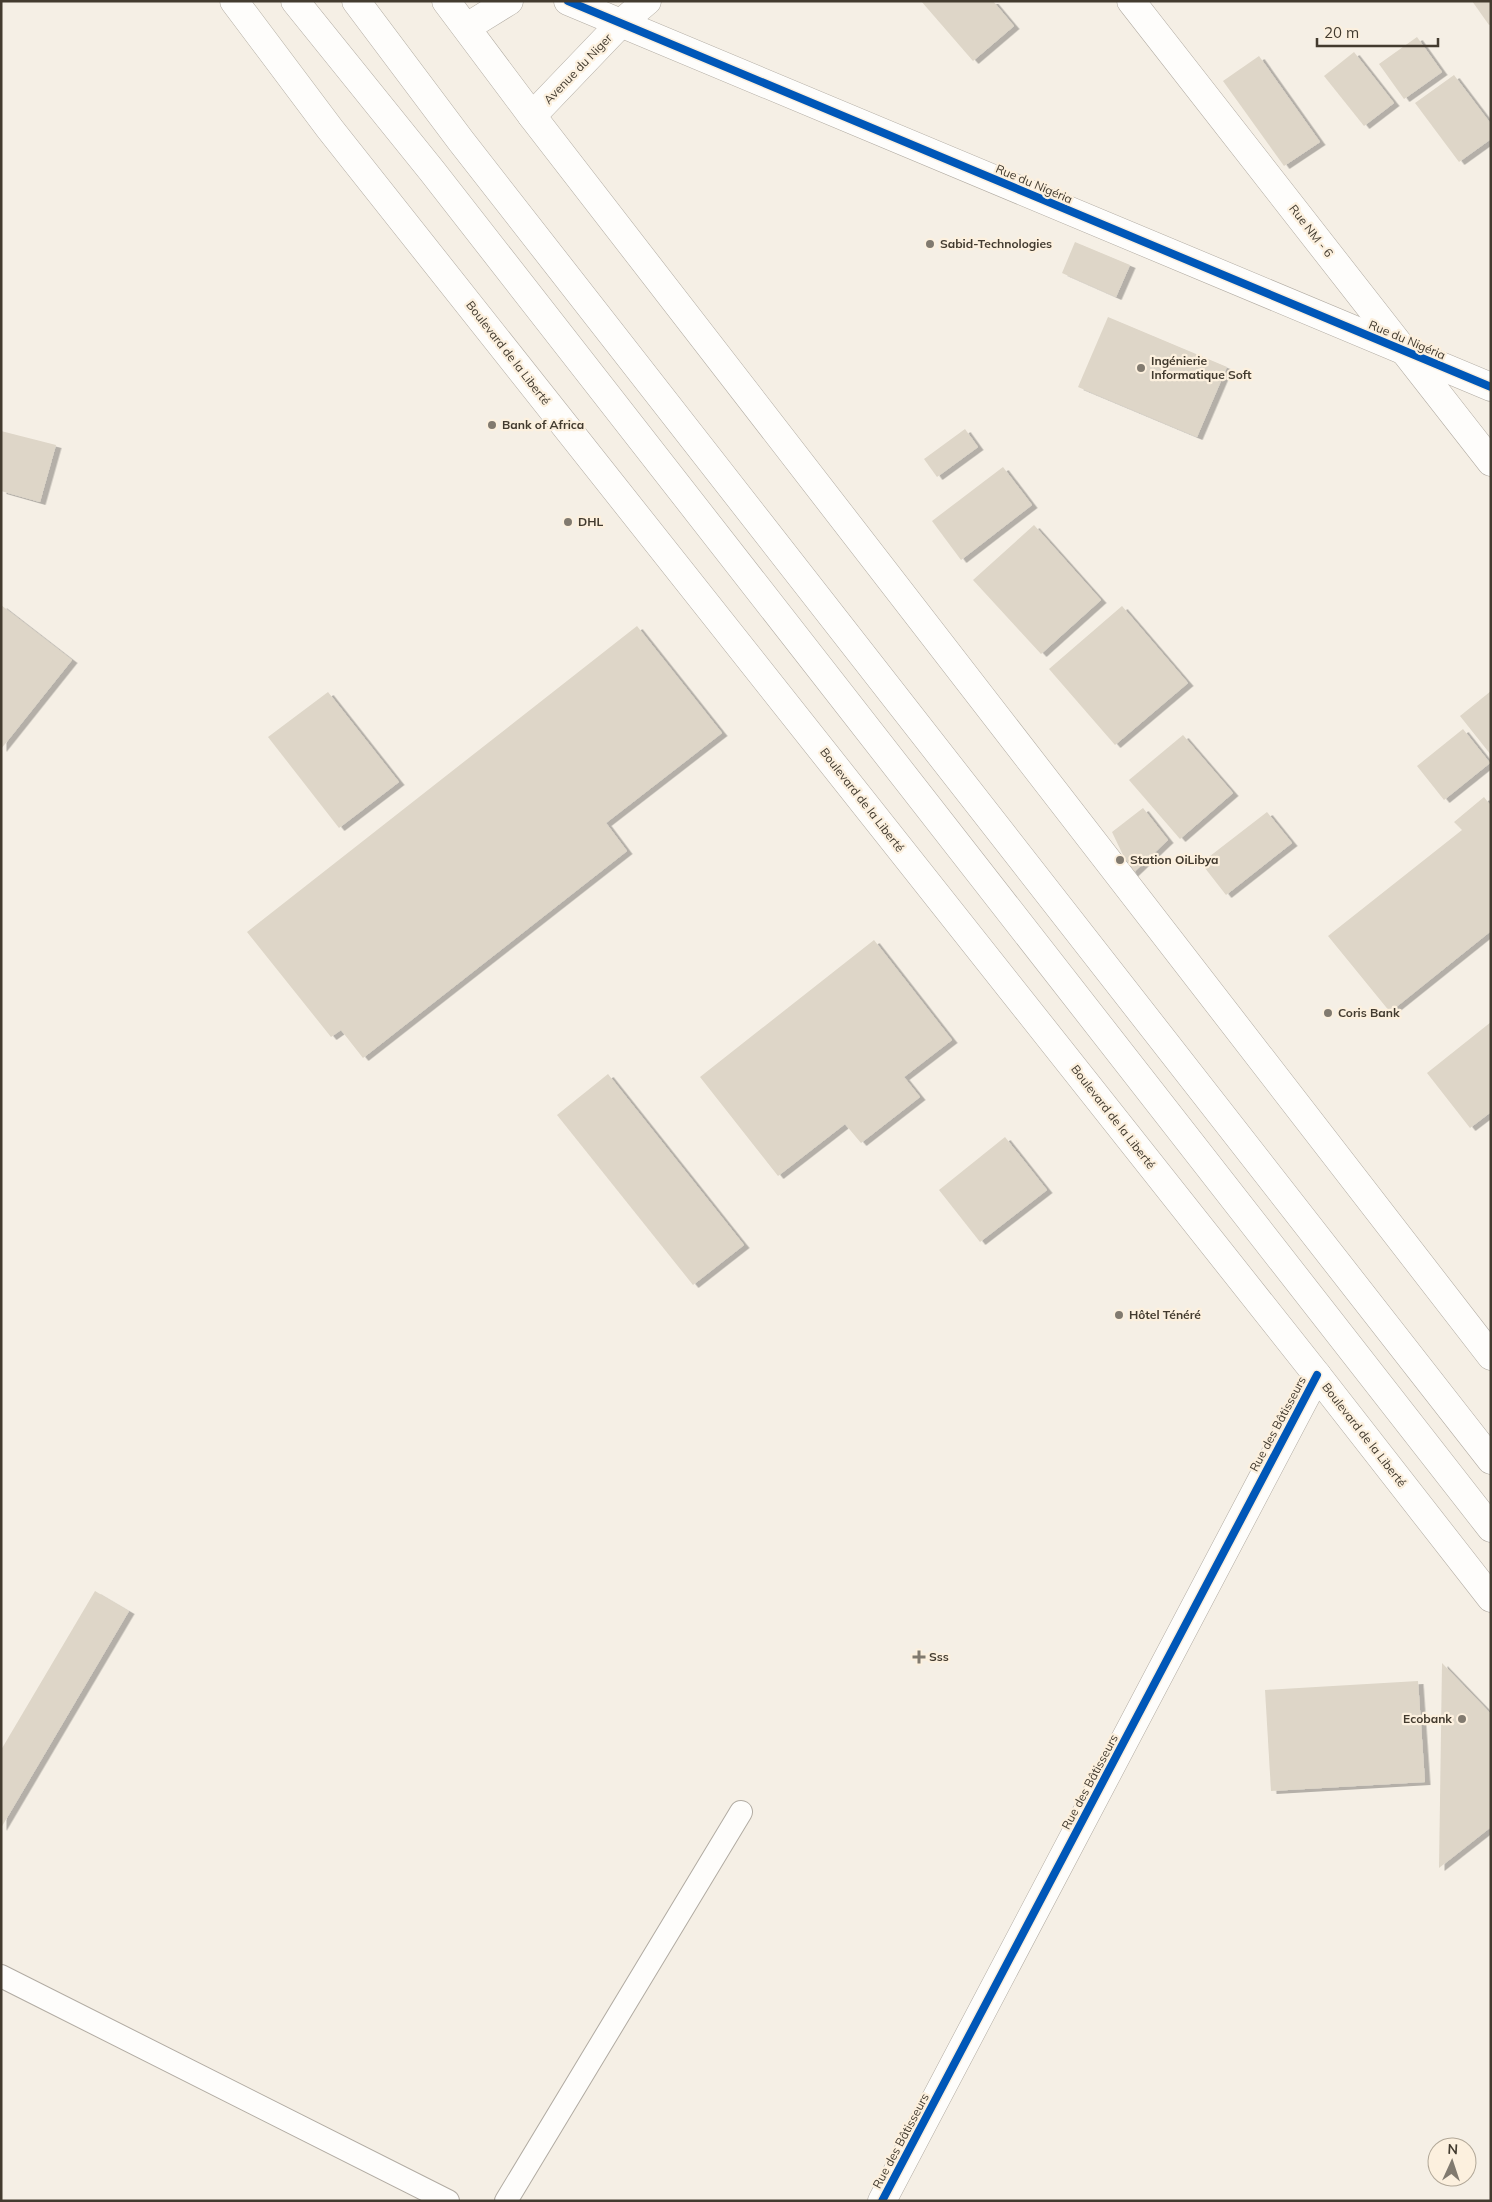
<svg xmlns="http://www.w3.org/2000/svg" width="1492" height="2202" font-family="Mulish,sans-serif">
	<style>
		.building { fill: #ded6c8; filter: url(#shadow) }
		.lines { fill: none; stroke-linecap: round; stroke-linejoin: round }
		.lane-casing { stroke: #b1aba2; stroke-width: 24 }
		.street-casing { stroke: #b1aba2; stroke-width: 29 }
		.secondary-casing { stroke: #b1aba2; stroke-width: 29 }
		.highway-casing { stroke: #b1aba2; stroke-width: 29 }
		.lane { stroke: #fefdfb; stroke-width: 22 }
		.street { stroke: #fefdfb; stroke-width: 28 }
		.secondary { stroke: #fefdfb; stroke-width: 28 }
		.highway { stroke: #fefdfb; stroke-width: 28 }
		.cycleway-casing { stroke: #fcf0de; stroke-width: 11 }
		.cycleway { stroke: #0057b8; stroke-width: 8 }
		.poi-dot { fill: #817a6f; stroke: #fcf0de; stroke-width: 2 }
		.labels { text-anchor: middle; stroke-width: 4.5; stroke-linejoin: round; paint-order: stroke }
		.street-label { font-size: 12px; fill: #433b2f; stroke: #fcf0de }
		.poi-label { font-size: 12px; font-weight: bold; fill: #433b2f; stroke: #fcf0de; text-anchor: start }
	</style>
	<defs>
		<filter id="shadow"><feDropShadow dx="5.5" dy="3" stdDeviation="0" flood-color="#0004"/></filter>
	</defs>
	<rect width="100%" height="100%" fill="#f5efe5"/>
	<g class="building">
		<polygon points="921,1 993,1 1014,26 973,61"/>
		<polygon points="1472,1 1491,1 1491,24 1489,25"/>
		<polygon points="1417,37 1442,72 1404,99 1379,64"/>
		<polygon points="1354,52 1394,103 1364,126 1324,76"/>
		<polygon points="1259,56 1320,142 1284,166 1223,81"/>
		<polygon points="1454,75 1491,124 1491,139 1459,162 1415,103"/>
		<polygon points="1075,242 1130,265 1116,297 1062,273"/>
		<polygon points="1108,317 1227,367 1197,437 1078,387"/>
		<polygon points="965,429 978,447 937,477 924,459"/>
		<polygon points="1,431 56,445 40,502 1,491"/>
		<polygon points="1003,467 1032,505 961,560 932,521"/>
		<polygon points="1034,525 1101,600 1041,654 973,580"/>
		<polygon points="1,605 72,660 1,749"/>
		<polygon points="1122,606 1188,683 1115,745 1049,669"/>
		<polygon points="637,626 722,733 606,823 627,851 363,1058 341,1030 331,1037 247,932"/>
		<polygon points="1491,691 1491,755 1460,716"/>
		<polygon points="328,692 399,782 339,828 268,737"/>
		<polygon points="1463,729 1490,763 1444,800 1417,766"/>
		<polygon points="1183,735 1233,793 1180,839 1129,780"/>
		<polygon points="1484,797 1491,806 1491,931 1390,1012 1328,936 1462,830 1454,822"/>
		<polygon points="1143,808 1168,840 1132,874 1112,832"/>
		<polygon points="1267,812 1292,843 1226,895 1201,863"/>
		<polygon points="874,940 952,1040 904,1077 920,1097 861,1143 845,1124 778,1176 700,1077"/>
		<polygon points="1491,1022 1491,1112 1470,1128 1427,1073"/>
		<polygon points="608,1074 744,1245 693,1285 557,1115"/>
		<polygon points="1005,1137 1047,1190 980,1242 939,1190"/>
		<polygon points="95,1591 129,1611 1,1828 1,1750"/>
		<polygon points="1442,1663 1491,1714 1491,1827 1439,1868"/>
		<polygon points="1418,1681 1425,1782 1271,1791 1265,1690"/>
	</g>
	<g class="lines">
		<defs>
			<g id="lane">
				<polyline points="1,1976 448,2201"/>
				<polyline points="506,2201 741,1812"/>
			</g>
			<g id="street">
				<polyline points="568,1 1491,387"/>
				<polyline points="1131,1 1491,462"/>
			</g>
			<g id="secondary">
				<polyline points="234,1 330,129 1317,1375 1491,1598"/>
				<polyline points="446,1 532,116 1491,1356"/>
				<polyline points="467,27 509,1"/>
				<polyline points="532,116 621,23 647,1"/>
				<polyline points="882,2201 1317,1375"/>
			</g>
			<g id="highway">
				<polyline points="295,1 432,171 1491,1528"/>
				<polyline points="356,1 461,141 1491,1460"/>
			</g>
		</defs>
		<use href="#lane" class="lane-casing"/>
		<use href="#street" class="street-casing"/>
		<use href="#secondary" class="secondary-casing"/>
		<use href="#highway" class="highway-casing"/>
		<use href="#lane" class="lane"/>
		<use href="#street" class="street"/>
		<use href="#secondary" class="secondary"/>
		<use href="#highway" class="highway"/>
		<defs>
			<g id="cycleway">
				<polyline points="568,1 1491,387"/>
				<polyline points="882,2201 1317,1375"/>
			</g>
		</defs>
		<use href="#cycleway" class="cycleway-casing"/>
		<use href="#cycleway" class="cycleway"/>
	</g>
	<g class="poi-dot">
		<circle cx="930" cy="244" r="5"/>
		<circle cx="1141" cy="368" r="5"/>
		<circle cx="492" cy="425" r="5"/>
		<circle cx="568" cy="522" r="5"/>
		<circle cx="1120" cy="860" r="5"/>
		<circle cx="1328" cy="1013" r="5"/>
		<circle cx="1119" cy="1315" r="5"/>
		<path d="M916.5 1649.5h5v5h5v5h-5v5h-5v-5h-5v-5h5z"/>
		<circle cx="1462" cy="1719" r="5"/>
	</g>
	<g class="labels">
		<g class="street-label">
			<text transform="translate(578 69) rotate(-46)" y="4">Avenue du Niger</text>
			<text transform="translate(1034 184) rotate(23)" y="4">Rue du Nigéria</text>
			<text transform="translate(1311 231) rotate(52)" y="4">Rue NM - 6</text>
			<text transform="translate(1407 340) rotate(23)" y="4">Rue du Nigéria</text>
			<text transform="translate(508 353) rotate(52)" y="4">Boulevard de la Liberté</text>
			<text transform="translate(862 800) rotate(52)" y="4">Boulevard de la Liberté</text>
			<text transform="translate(1113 1117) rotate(52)" y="4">Boulevard de la Liberté</text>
			<text transform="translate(1278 1424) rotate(-62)" y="4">Rue des Bâtisseurs</text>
			<text transform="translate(1364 1435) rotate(52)" y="4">Boulevard de la Liberté</text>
			<text transform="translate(1090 1782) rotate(-62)" y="4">Rue des Bâtisseurs</text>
			<text transform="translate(901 2141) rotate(-62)" y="4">Rue des Bâtisseurs</text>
		</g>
		<g class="poi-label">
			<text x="940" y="248">Sabid-Technologies</text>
			<text x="1151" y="365">Ingénierie<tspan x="1151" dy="14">Informatique Soft</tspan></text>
			<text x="502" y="429">Bank of Africa</text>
			<text x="578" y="526">DHL</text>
			<text x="1130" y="864">Station OiLibya</text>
			<text x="1338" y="1017">Coris Bank</text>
			<text x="1129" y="1319">Hôtel Ténéré</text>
			<text x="929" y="1661">Sss</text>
			<text x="1452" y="1723" text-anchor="end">Ecobank</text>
		</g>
	</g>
	<rect width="1492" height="2202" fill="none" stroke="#433b2f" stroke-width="5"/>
	<g transform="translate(1452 2162) rotate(3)"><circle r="24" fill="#fcf0de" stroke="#b2a898"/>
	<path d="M0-4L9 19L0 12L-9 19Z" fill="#817a6f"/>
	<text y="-8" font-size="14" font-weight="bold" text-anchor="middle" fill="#433b2f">N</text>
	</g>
	<path d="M1317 38v8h121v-8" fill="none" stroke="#433b2f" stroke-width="2.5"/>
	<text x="1324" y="38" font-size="15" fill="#433b2f" stroke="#fcf0de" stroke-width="4" paint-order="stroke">20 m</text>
</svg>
